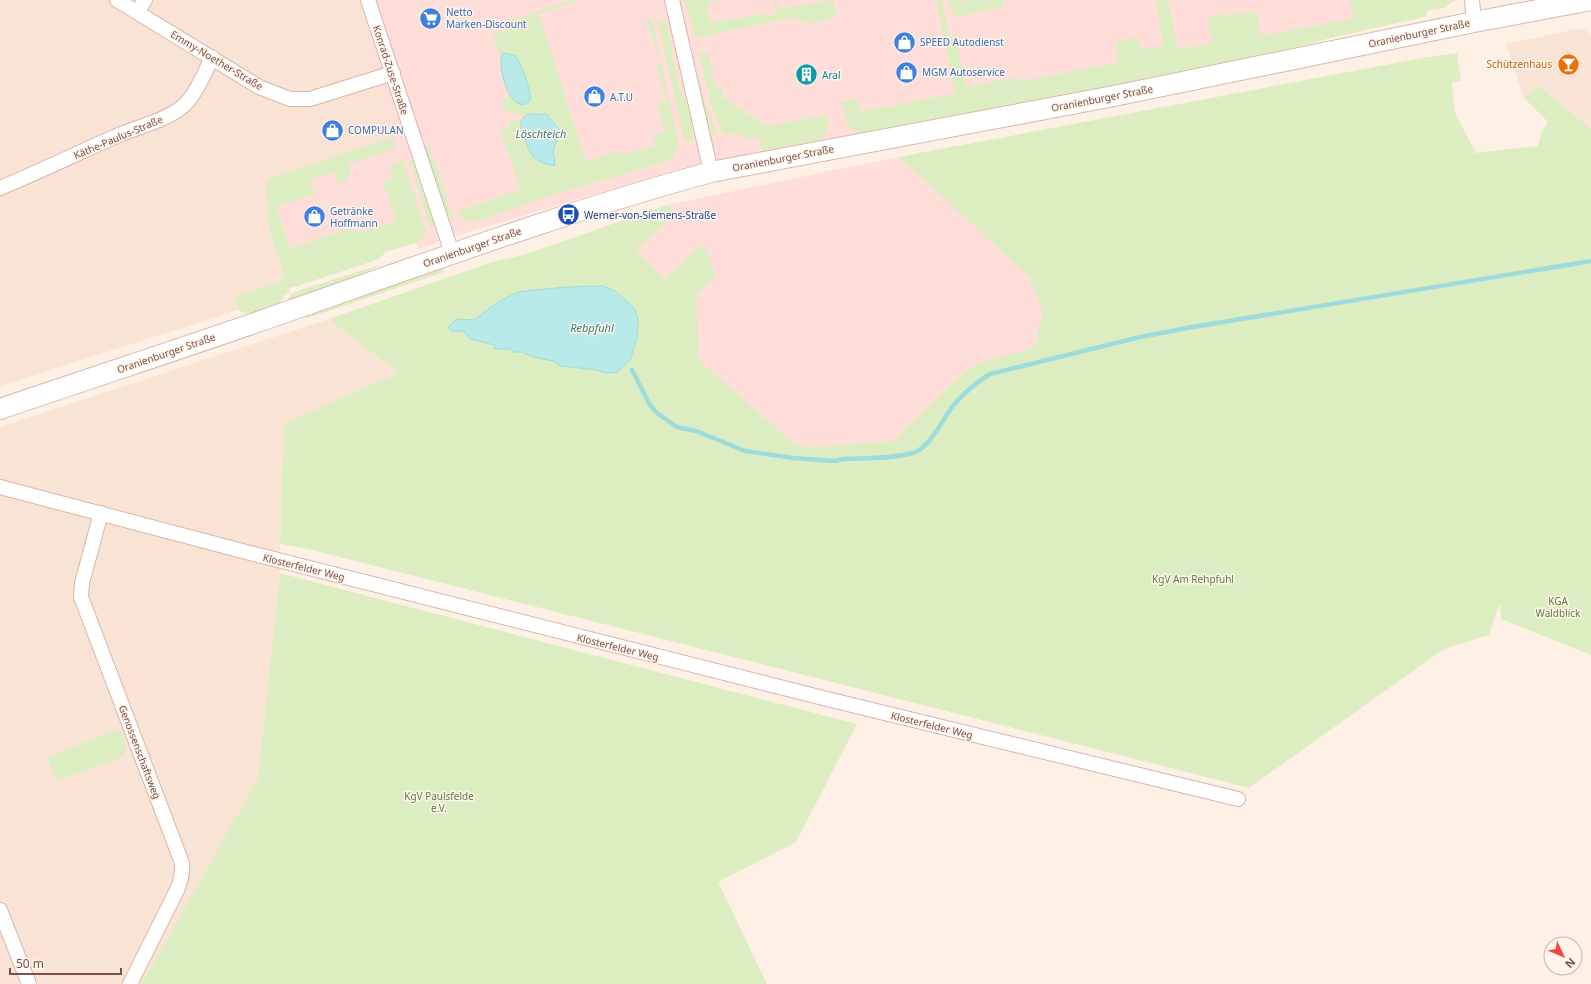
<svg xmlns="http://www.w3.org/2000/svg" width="1591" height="984" font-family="'Noto Sans',sans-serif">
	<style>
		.residential { fill: #f9e3d5 }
		.commercial { fill: #ffddd8 }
		.green { fill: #dceec1; fill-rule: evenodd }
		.water { fill: #b7eae8; stroke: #9cdddb }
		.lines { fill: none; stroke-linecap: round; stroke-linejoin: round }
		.stream { stroke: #9cdddb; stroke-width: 4.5 }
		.street-casing { stroke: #d4b7ac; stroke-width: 16 }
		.secondary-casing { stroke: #dab7ab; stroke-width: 22 }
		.street { stroke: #fff; stroke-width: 14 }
		.secondary { stroke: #fff; stroke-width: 20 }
		.labels { text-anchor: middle; stroke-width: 3; stroke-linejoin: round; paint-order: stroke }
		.shop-label { font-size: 10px; fill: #366cbe; stroke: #fff5ed; text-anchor: start }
		.street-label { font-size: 10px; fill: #7a5047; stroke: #fff5ed }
		.food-label { font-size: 10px; fill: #c56008; stroke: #fff5ed; text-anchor: end }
		.culture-label { font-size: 10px; fill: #0d838f; stroke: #fff5ed; text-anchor: start }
		.transit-label { font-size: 10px; fill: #164399; stroke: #fff5ed; text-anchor: start }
		.park-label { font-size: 10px; fill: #5a7b3b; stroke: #fff5ed }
		.water-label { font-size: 11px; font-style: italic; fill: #367979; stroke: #fff5ed }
	</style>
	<rect width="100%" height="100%" fill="#fef0e5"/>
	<g class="residential">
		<polygon points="0,0 375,0 389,38 365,47 393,137 270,231 291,293 0,386"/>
		<polygon points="1582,28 1591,34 1591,129 1539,86 1524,98 1506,44"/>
		<polygon points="329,319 399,373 284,423 280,544 280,573 258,778 142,984 0,984 0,427"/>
	</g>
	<g class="commercial">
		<polygon points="375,0 1461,0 1179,56 867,135 682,168 468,232 418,249 412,232 284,275 270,231 265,180 393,137 365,47 389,38"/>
		<polygon points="956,146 1187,328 929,441 756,451 597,229 668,205 839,169"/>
	</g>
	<g class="green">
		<path d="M570,0H582L539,14L586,161L620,150L622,155L656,145L653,135L665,131L656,104L667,100L656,66L661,64L646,20L652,19L678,142C678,151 675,155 669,161L543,198L482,220L469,222L460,216L457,211L520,189L500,130L509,127L508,123L510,121L522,120C520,131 529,154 538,161C543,164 549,165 554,166L555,160L552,153L559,129L546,114L536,115L531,113L525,116L504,110L501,102L506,96C512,96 517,102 523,104L515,56L503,53L501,59L493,37V36L509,29L508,23L491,28V26Z"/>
		<polygon points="683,0 722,0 707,3 710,23 765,13 766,16 776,14 774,2 777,1 779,9 833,0 837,17 810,24 793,17 695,39 691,19"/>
		<path d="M936,0H942L950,39L956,38L966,87L1017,77L1019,82L1119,62L1115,42L1138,37L1140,50L1164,45L1155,0H1168L1178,49L1212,43L1207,17L1227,13L1228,16L1256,11L1261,36L1354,18L1350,0H1454L1445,8L1426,11L1427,16L1323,40L1249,60L867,135C847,132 845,119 842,101L857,98L860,112L955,93Z"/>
		<polygon points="950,0 1003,0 1004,7 958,17 952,12"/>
		<polygon points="657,18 667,24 679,87 685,99 692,127 693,140 691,143 684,139"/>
		<path d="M706,52L710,57V60L715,87L721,86L723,97L767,126L823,115L827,117C831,127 824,138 814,143L761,150L759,137L745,139L744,135L723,134L711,105L699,54Z"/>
		<path d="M1457,53L1461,81L1452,83L1455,113L1476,153L1538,146L1541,133L1548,122L1524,98L1539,86L1591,129V655L1501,619L1500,603L1489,635L1444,649L1249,788L308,549L280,544L284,423L398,373L329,319L492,262L523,255L668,205L672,210V217L636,251L665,279L700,245L710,257L715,276L696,295L699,360L793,443L810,447L893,441L964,372L978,363L1034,347L1043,314L1029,277L899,157L1422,58ZM603,286L615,291L635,309L607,373L597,370L561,366L553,361L533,357L522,352H513L511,349H496L495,345L470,339L464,331L460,319L474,320L498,302Z"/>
		<polygon points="694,57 705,104 718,135 714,136 705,116 692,59"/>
		<path d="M393,137L396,148L349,164L350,175L347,177V181L338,184L334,172L310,180L315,194L276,207L290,248L352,227L354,226L357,233L396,220L383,182L393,178L389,166L403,160L426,230L424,235L418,242L386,252L379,259L295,287C286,286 284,298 279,304L252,314L240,312L235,297L236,296L282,281L284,275L270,231L265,180Z"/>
		<polygon points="429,144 455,223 447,214 425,148"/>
		<polygon points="409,159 413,160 415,162 435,221 434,225 430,227"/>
		<polygon points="379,265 379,266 324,290 289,303 288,299 294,292"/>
		<polygon points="443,268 444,272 305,319 308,313"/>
		<polygon points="280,573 857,724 796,842 718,882 767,984 142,984 258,778"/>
		<polygon points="120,729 126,744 124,756 57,781 47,757"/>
	</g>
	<g class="water">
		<path d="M503,53C507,54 511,54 515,56C521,61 532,93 530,101C512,119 495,66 503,53Z"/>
		<path d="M531,113L536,115L546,114L559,129L553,153L555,160L554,166C546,164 537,162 532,155C529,151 527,145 525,140C521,128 516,119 531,113Z"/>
		<polygon points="603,286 615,291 635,309 638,320 637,338 630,360 617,372 607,373 597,370 561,366 553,361 533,357 522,352 513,352 511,349 495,349 494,345 470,339 464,331 451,331 448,327 456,320 460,319 474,320 498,302 518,292 565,287"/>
	</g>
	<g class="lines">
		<path class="stream" d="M632,370L650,405L657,413L677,427L696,431L745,451L793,458L835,461L843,459C863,458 893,459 913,453C930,448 942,420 953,406C963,394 977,382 990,374L1140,337L1187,328L1591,261"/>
		<defs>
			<g id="street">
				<polyline points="117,0 259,87 290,99 310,99 393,73"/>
				<polyline points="368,0 452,253"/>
				<polyline points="672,0 711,172"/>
				<polyline points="1472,0 1474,22"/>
				<polyline points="137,12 145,0"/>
				<path d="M0,188C41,171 80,152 121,134C139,127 168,119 182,107C194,98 206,71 212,57"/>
				<polyline points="0,487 250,553 823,698 1238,799"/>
				<path d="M101,513L82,583L81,597L182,863C183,873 181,880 177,890L130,984"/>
				<polyline points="0,910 29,984"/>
			</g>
			<path id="secondary" d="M0,409C96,376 193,345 289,311C429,262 568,211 711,172L1114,96L1474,22L1591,0"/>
		</defs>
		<use href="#street" class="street-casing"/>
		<use href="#secondary" class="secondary-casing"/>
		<use href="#street" class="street"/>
		<use href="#secondary" class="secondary"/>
	</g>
	<defs>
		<symbol id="supermarket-disc" viewBox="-11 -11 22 22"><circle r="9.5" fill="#3f7fe0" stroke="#fff5ed"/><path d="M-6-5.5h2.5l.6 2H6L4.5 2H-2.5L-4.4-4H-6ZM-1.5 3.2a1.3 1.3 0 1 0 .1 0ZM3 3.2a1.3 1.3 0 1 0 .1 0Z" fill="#fff"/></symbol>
		<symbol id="shop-disc" viewBox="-11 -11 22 22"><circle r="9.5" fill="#3f7fe0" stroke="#fff5ed"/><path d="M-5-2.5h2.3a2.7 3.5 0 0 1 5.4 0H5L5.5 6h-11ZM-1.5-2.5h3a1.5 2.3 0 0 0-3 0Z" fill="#fff"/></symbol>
		<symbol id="bar-disc" viewBox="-11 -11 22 22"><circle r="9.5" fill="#e8710a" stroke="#fff5ed"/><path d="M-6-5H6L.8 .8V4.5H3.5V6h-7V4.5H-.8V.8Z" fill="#fff"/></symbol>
		<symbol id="building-disc" viewBox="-11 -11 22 22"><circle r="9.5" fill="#0f9aa8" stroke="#fff5ed"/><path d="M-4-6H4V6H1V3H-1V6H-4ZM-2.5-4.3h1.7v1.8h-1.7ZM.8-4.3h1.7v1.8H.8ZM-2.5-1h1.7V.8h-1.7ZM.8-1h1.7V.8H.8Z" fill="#fff"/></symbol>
		<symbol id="bus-disc" viewBox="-11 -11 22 22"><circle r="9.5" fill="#1a4fb4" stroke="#fff5ed"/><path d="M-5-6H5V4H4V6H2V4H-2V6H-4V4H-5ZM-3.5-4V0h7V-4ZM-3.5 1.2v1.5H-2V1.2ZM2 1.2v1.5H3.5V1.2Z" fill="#fff"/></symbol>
	</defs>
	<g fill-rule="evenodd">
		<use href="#supermarket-disc" x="418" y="6" width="25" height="25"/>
		<use href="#shop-disc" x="892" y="30" width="25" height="25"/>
		<use href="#bar-disc" x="1556" y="52" width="25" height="25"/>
		<use href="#shop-disc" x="894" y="60" width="25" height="25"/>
		<use href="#building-disc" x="794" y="62" width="25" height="25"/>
		<use href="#shop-disc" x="582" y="84" width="25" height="25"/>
		<use href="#shop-disc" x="320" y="118" width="25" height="25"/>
		<use href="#bus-disc" x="556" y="202" width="25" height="25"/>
		<use href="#shop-disc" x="302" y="204" width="25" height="25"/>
	</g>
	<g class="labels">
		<g class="shop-label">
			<text x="446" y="16">Netto<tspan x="446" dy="12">Marken-Discount</tspan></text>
			<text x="920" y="46">SPEED Autodienst</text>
			<text x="922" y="76">MGM Autoservice</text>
			<text x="610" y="101">A.T.U</text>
			<text x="348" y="134">COMPULAN</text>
			<text x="330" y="215">Getränke<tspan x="330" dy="12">Hoffmann</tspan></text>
		</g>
		<g class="street-label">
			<text transform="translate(1419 33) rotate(-12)" y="4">Oranienburger Straße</text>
			<text transform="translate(217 60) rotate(31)" y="4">Emmy-Noether-Straße</text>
			<text transform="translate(391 70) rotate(72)" y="4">Konrad-Zuse-Straße</text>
			<text transform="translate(1102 98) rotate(-11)" y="4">Oranienburger Straße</text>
			<text transform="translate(118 137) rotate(-23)" y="4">Käthe-Paulus-Straße</text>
			<text transform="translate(783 158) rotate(-11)" y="4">Oranienburger Straße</text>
			<text transform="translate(472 247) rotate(-19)" y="4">Oranienburger Straße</text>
			<text transform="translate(166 353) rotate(-19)" y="4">Oranienburger Straße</text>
			<text transform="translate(304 567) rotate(14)" y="4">Klosterfelder Weg</text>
			<text transform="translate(618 647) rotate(14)" y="4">Klosterfelder Weg</text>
			<text transform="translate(932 725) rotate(14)" y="4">Klosterfelder Weg</text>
			<text transform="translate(140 752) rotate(69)" y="4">Genossenschaftsweg</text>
		</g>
		<g class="food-label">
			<text x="1552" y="68">Schützenhaus</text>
		</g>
		<g class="culture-label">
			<text x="822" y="79">Aral</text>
		</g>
		<g class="transit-label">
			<text x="584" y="219">Werner-von-Siemens-Straße</text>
		</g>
		<g class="park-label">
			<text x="1193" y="583">KgV Am Rehpfuhl</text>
			<text x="1558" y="605">KGA<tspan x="1558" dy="12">Waldblick</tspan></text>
			<text x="439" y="800">KgV Paulsfelde<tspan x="439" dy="12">e.V.</tspan></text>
		</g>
		<g class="water-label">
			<text x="541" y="138">Löschteich</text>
			<text x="592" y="332">Rebpfuhl</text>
		</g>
	</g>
	<g transform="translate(1563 956) rotate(134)"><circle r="19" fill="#fff5ed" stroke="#cab3ab"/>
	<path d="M0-3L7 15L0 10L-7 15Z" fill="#f4453e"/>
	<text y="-6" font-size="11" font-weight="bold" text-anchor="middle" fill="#7a5047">N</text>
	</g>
	<path d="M10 968v6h111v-6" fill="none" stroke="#7a5047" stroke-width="2"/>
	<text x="16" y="968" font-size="12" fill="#7a5047" stroke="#fff5ed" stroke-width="3" paint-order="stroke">50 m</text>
</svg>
